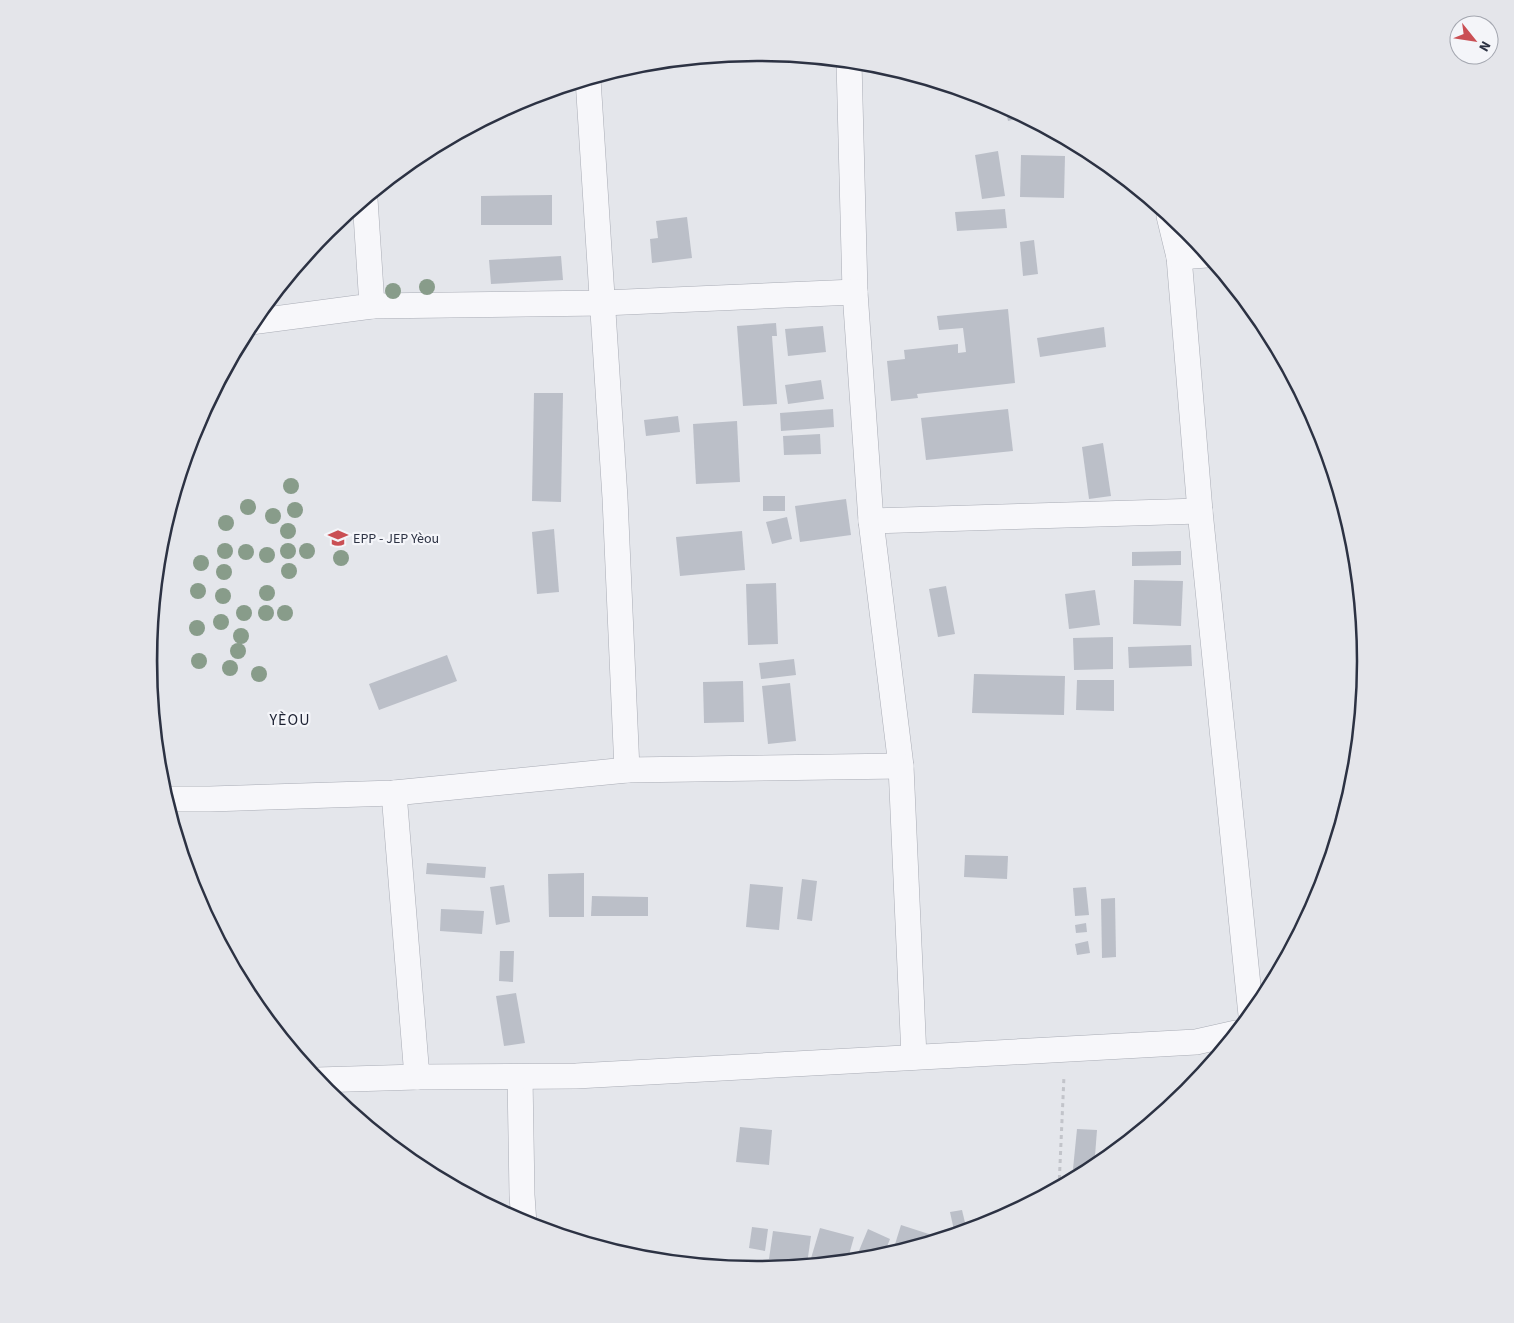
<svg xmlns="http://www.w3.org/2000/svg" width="1514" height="1323" font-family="'Source Sans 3',sans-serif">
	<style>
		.building { fill: #bbbfc8 }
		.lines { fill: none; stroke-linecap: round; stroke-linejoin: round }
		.minor-casing { stroke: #a9acb5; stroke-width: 26 }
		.path { stroke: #c2c4ca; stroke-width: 3; stroke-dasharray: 4 4; stroke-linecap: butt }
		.minor { stroke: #f7f7fa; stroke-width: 25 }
		.tree { fill: #889c8a }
		.labels { text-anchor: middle; stroke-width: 4.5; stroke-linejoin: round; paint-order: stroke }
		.poi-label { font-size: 14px; fill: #2c3243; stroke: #f4f5f9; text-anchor: start }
		.quarter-label { font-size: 16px; letter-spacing: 1px; fill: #1e2334; stroke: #f4f5f9 }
		.rim { fill: none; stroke: #2c3243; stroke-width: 2.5 }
	</style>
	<rect width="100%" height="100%" fill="#e4e6eb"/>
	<g class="building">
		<polygon points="1005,107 1024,117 1008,121"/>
		<polygon points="998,151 1005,196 982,199 975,155"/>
		<polygon points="1021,155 1065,156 1064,198 1020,197"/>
		<polygon points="552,195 552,225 481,225 481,196"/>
		<polygon points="1005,209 1007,228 957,231 955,212"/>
		<polygon points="687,217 692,258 652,263 650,239 658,238 656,221"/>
		<polygon points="1034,240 1038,274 1023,276 1020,242"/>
		<polygon points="561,256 563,280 491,284 489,260"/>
		<polygon points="1008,309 1015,383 917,394 918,398 891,401 887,361 905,359 904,350 958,344 958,353 966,352 963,328 939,330 937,316"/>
		<polygon points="776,323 777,336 772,336 777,404 743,406 737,326"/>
		<polygon points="823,326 826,352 788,356 785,329"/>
		<polygon points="1104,327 1106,347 1040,357 1037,338"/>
		<polygon points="821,380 824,399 788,404 785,385"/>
		<polygon points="534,393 563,393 561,502 532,501"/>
		<polygon points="833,409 834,427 781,431 780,413"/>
		<polygon points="1008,409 1013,451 926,460 921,418"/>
		<polygon points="678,416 680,432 646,436 644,420"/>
		<polygon points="737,421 740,482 696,484 693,424"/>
		<polygon points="820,434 821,454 784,455 783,436"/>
		<polygon points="1103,443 1111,496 1089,499 1082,447"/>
		<rect x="763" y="496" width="22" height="15"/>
		<polygon points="846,499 851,535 800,542 795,506"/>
		<polygon points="787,517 792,539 772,544 766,522"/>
		<polygon points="164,528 164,559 158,558 160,542"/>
		<polygon points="554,529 559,592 537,594 532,532"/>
		<polygon points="742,531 745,570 680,576 676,537"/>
		<polygon points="1181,551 1181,565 1132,566 1132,552"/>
		<polygon points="156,576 159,576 159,703 152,703 148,661"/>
		<polygon points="1134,580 1183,581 1181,626 1133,624"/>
		<polygon points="776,583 778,644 748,645 746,584"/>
		<polygon points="946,586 955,634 938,637 929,589"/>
		<polygon points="1095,590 1100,625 1069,629 1065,594"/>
		<polygon points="1113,637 1113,669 1074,670 1073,638"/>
		<polygon points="1191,645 1192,666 1129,668 1128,647"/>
		<polygon points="447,655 457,681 379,710 369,684"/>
		<polygon points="794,659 796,675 761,679 759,663"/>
		<polygon points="974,674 1065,676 1064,715 972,713"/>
		<polygon points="1077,680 1114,680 1114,711 1076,710"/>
		<polygon points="743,681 744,722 704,723 703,682"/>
		<polygon points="790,683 796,741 768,744 762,686"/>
		<polygon points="965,855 1008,856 1007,879 964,877"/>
		<polygon points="427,863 486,867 485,878 426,874"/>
		<polygon points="584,873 584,917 549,917 548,874"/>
		<polygon points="802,879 817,881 812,921 797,919"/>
		<polygon points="750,884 783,887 779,930 746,927"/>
		<polygon points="504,885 510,922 496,925 490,887"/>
		<polygon points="1086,887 1089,915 1075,916 1073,888"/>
		<polygon points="592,896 648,897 648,916 591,916"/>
		<polygon points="1115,898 1116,957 1102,958 1101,899"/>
		<polygon points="441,909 484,911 482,934 440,931"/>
		<polygon points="1086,923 1087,932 1076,933 1075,925"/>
		<polygon points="1088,941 1090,953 1077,955 1075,944"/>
		<polygon points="500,951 514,951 513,982 499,981"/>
		<polygon points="516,993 525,1043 504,1046 496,996"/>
		<polygon points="740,1127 772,1130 769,1165 736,1162"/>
		<polygon points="1077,1129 1097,1130 1094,1169 1091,1170 1073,1169"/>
		<polygon points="962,1210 967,1231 955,1235 950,1212"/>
		<polygon points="901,1225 935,1236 933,1241 892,1254"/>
		<polygon points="752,1227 768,1229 765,1251 749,1248"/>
		<polygon points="820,1228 854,1237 847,1262 809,1265"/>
		<polygon points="868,1229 890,1239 883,1257 872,1259 858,1253"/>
		<polygon points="773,1231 811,1236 807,1264 769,1259"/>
	</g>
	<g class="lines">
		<defs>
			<g id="minor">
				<polyline points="849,62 855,292 871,521 901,766 914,1057"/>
				<polyline points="588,79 615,498 627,770"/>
				<polyline points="1169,216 1179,257 1200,511 1251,1015"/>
				<polyline points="1179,257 1207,255"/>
				<polyline points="372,306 603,303 855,292"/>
				<polyline points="252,322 372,306 365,199"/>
				<polyline points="871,521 1200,511"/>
				<polyline points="394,793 417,1077"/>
				<polyline points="165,799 210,799 394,793 627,770 901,766"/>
				<polyline points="520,1077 522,1195 524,1224"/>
				<polyline points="317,1080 417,1077 576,1076 1196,1042 1236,1033"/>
			</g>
		</defs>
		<use href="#minor" class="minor-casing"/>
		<polyline class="path" points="1059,1187 1064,1076"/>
		<use href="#minor" class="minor"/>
	</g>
	<g class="tree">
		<circle cx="427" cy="287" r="8"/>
		<circle cx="393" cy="291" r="8"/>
		<circle cx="291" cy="486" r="8"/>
		<circle cx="248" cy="507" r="8"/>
		<circle cx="295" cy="510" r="8"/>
		<circle cx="273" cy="516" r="8"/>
		<circle cx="226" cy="523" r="8"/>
		<circle cx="288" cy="531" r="8"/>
		<circle cx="225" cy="551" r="8"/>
		<circle cx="288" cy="551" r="8"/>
		<circle cx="307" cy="551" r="8"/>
		<circle cx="246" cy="552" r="8"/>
		<circle cx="267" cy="555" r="8"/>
		<circle cx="341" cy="558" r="8"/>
		<circle cx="201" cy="563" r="8"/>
		<circle cx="289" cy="571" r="8"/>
		<circle cx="224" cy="572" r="8"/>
		<circle cx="198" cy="591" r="8"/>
		<circle cx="267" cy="593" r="8"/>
		<circle cx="223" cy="596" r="8"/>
		<circle cx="244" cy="613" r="8"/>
		<circle cx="266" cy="613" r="8"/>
		<circle cx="285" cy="613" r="8"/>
		<circle cx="221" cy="622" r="8"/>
		<circle cx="197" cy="628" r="8"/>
		<circle cx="241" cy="636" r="8"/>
		<circle cx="238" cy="651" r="8"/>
		<circle cx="199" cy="661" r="8"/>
		<circle cx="230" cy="668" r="8"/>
		<circle cx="259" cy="674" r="8"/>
	</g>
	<defs>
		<symbol id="school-bare" viewBox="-9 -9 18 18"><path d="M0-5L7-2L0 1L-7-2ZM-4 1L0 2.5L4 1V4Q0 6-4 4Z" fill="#ca4f54" stroke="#f4f5f9" stroke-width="2.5" paint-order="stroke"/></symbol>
	</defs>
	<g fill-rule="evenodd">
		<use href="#school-bare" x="324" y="524" width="28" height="28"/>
	</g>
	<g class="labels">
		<g class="poi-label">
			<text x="353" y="543">EPP - JEP Yèou</text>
		</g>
		<g class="quarter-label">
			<text x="290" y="725">YÈOU</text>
		</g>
	</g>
	<path d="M0 0H1514V1323H0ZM157 661a600 600 0 1 1 1200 0a600 600 0 1 1-1200 0Z" fill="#e4e5ea" fill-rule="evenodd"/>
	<path class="rim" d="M157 661a600 600 0 1 1 1200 0a600 600 0 1 1-1200 0Z"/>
	<g transform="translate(1474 40) rotate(120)"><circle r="24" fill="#f4f5f9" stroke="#a4a7b0"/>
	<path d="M0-4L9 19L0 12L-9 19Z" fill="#ca4f54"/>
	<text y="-8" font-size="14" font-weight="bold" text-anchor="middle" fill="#2c3243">N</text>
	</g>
</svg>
